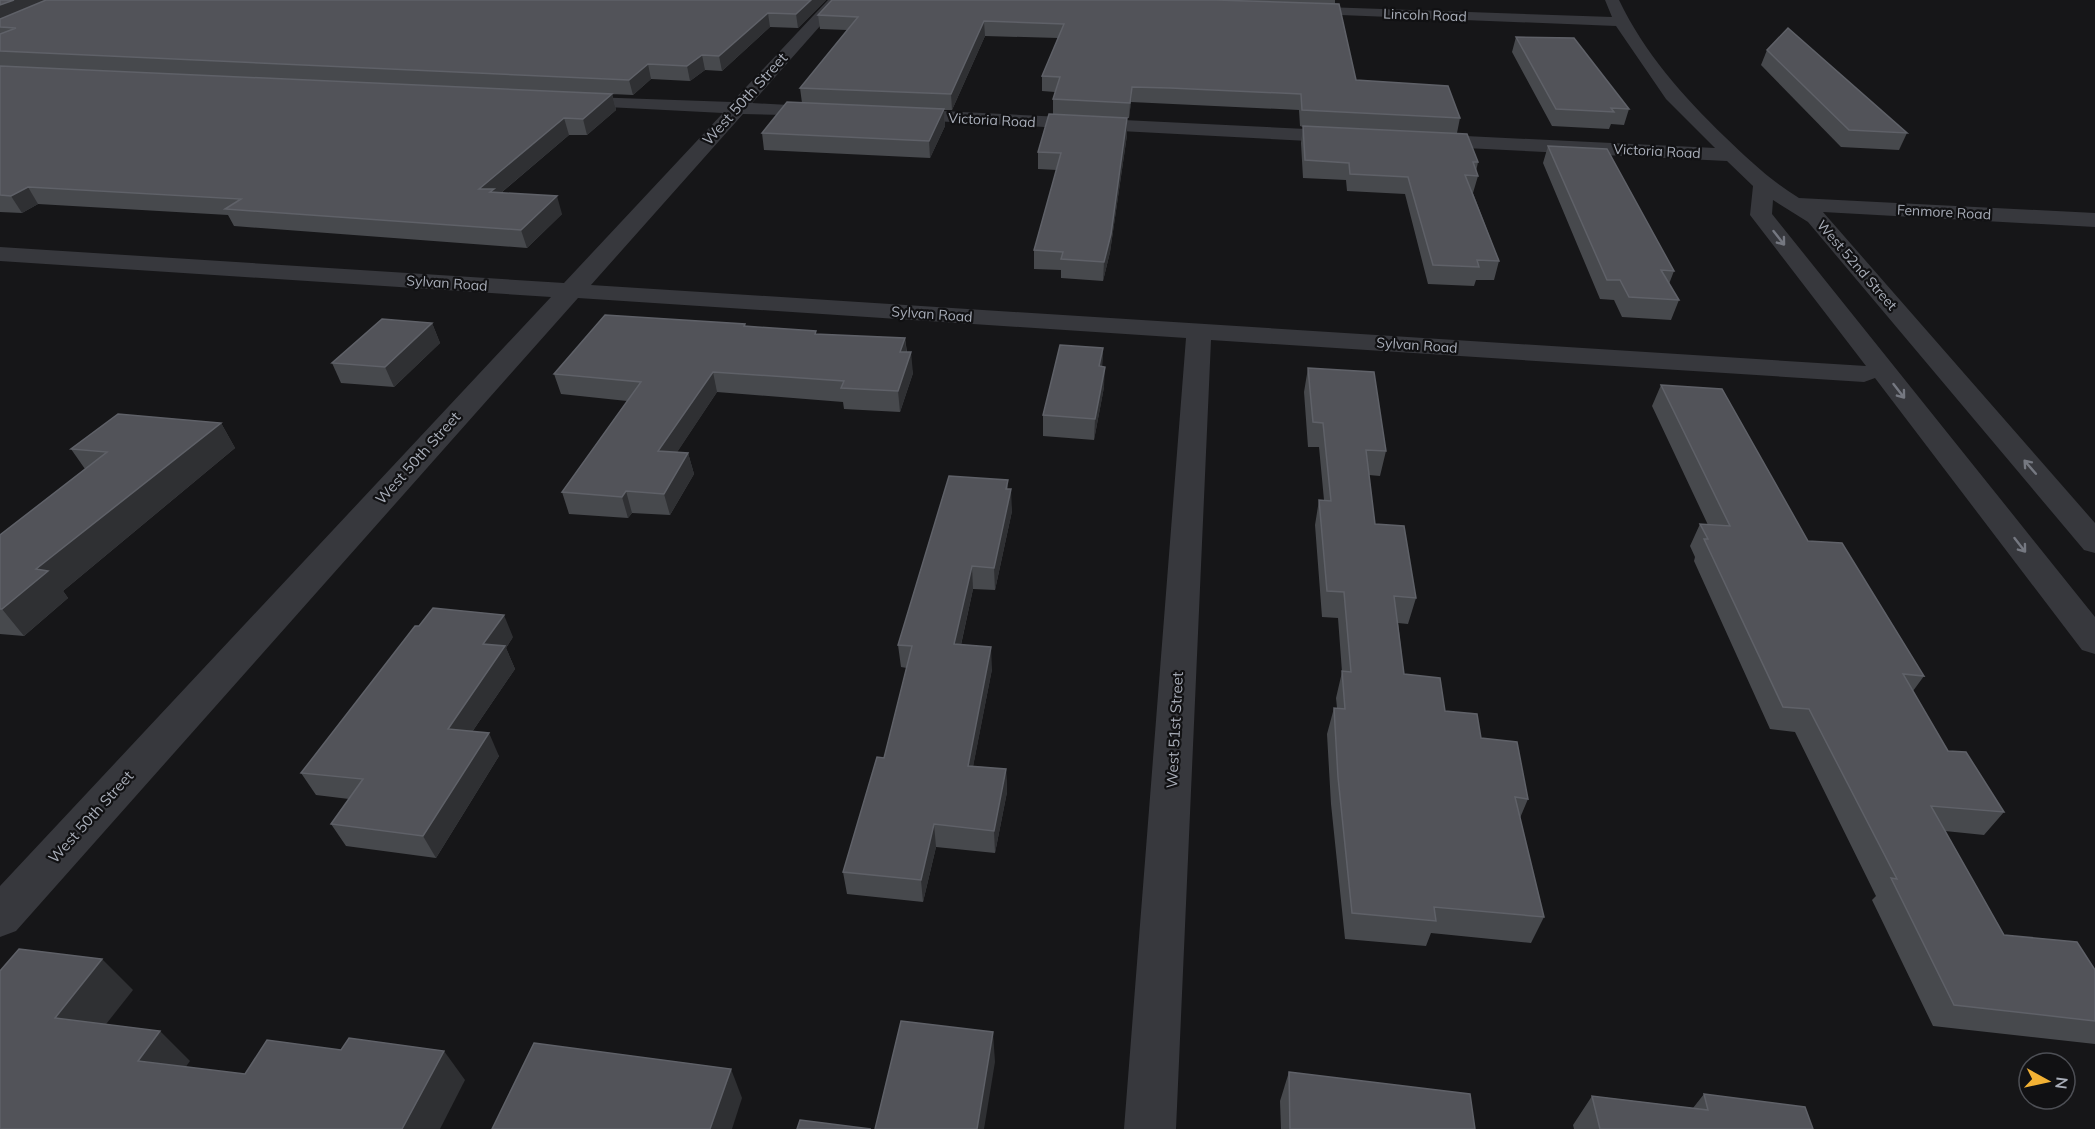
<svg xmlns="http://www.w3.org/2000/svg" width="2095" height="1129" font-family="Mulish,sans-serif">
	<style>
		.lines { fill: none; stroke-linecap: round; stroke-linejoin: round }
		.minor { fill: #37383d; fill-rule: evenodd }
		.wall { fill: #47494d }
		.shaded-wall { fill: #2f3033 }
		.building { fill: #525359; stroke: #5f6168; stroke-width: 1.5 }
		.oneway { stroke: #757881 }
		.labels { text-anchor: middle; stroke-width: 4.5; stroke-linejoin: round; paint-order: stroke }
		.far-street-label { font-size: 14px; fill: #a8adb8; stroke: #111113 }
		.street-label { font-size: 15px; fill: #a8adb8; stroke: #111113 }
	</style>
	<rect width="100%" height="100%" fill="#161618"/>
	<g class="lines">
		<g class="minor">
			<path d="M828,0H843L752,103L825,107L834,112L831,116L743,114L591,285L1866,366L1750,215L1753,186L1727,161L1425,146L1415,140L1425,134L1715,148L1666,99L1616,26L1291,13L1289,10L1291,7L1296,6L1612,17L1605,0H1619C1645,54 1682,95 1725,137C1749,160 1771,181 1799,198L2095,213V227L1823,212L2095,523V553L2084,550L1808,222L1773,200L1772,214L2095,617V654L2082,650L1875,378L1864,382L1211,340L1176,1129H1124L1186,338L578,298L16,931L0,937V886L551,297L0,261V247L564,283L723,113L568,105L559,100L562,96L732,102Z"/>
			<polygon points="901,109 1347,131 1357,137 1347,143 895,119 892,115 895,111"/>
		</g>
	</g>
	<g class="wall">
		<polygon points="0,0 826,0 798,28 770,27 722,71 705,70 690,81 651,79 633,95 249,77 612,94 616,110 587,135 569,135 501,193 562,214 527,248 234,226 228,215 38,204 22,213 0,212"/>
		<polygon points="832,0 1335,0 1335,4 1356,80 1460,118 1457,133 1478,162 1476,172 1478,176 1473,193 1499,261 1494,280 1476,280 1474,286 1428,284 1405,194 1347,191 1346,180 1303,178 1301,143 1303,127 1300,126 1299,110 1131,102 1129,118 1127,118 1127,135 1110,252 1103,281 1061,278 1061,270 1034,269 1034,250 1057,170 1038,169 1038,152 1053,115 1053,99 1055,92 1042,91 1042,76 1058,38 985,36 952,110 944,110 945,126 930,158 764,150 762,133 802,103 800,88 847,30 820,29 818,15"/>
		<polygon points="1516,37 1629,109 1624,125 1611,124 1609,129 1552,126 1512,52"/>
		<polygon points="1767,50 1907,133 1899,150 1841,147 1761,65"/>
		<polygon points="1548,146 1674,271 1669,284 1679,300 1671,320 1622,317 1614,300 1600,299 1543,163"/>
		<polygon points="432,323 440,343 394,387 341,383 332,363"/>
		<polygon points="745,324 746,327 816,331 816,334 905,338 907,352 913,373 900,412 844,409 843,402 717,392 677,452 688,453 694,474 670,515 632,513 628,518 569,514 562,492 627,401 561,394 554,374"/>
		<polygon points="1103,348 1102,367 1104,387 1094,440 1043,436 1043,415"/>
		<polygon points="1308,368 1386,451 1380,476 1369,475 1375,524 1416,598 1408,624 1398,623 1404,674 1445,711 1481,738 1528,799 1520,818 1544,917 1531,943 1431,933 1426,946 1345,939 1331,804 1327,734 1334,708 1337,708 1336,698 1342,672 1338,618 1322,617 1315,525 1319,500 1324,500 1319,447 1308,447 1304,392"/>
		<polygon points="1661,385 1808,541 1924,676 1913,691 1948,751 2004,812 1984,835 1945,831 2004,935 2095,970 2095,1044 1933,1026 1872,900 1876,896 1795,732 1770,729 1694,561 1695,557 1690,546 1700,524 1708,525 1652,406"/>
		<polygon points="221,423 235,448 63,591 68,598 24,636 0,634 0,535 85,469 71,449"/>
		<polygon points="1008,489 1012,511 995,590 973,589 961,645 992,669 973,766 1006,769 1007,792 995,853 936,847 923,902 847,894 843,872 884,758 907,668 901,667 898,645"/>
		<polygon points="513,637 506,648 515,669 472,732 499,756 436,858 346,846 331,824 349,799 316,795 301,773"/>
		<polygon points="1289,1072 1475,1129 1281,1129 1280,1101"/>
		<polygon points="1704,1094 1813,1129 1574,1129 1573,1125 1592,1096 1693,1108"/>
	</g>
	<g class="shaded-wall">
		<polygon points="14,0 57,0 0,22 0,5"/>
		<polygon points="811,0 826,0 798,28 796,14"/>
		<polygon points="768,13 770,27 722,71 719,56"/>
		<polygon points="984,21 985,36 952,110 951,94"/>
		<polygon points="702,55 705,70 690,81 687,66"/>
		<polygon points="648,64 651,79 633,95 629,80"/>
		<polygon points="1132,87 1131,102 1129,118 1130,103"/>
		<polygon points="612,94 616,110 587,135 583,119"/>
		<polygon points="944,109 945,126 930,158 929,141"/>
		<polygon points="564,118 569,135 496,197 479,189"/>
		<polygon points="1127,118 1127,135 1110,252 1103,281 1104,262"/>
		<polygon points="28,187 38,204 22,213 11,196"/>
		<polygon points="557,196 562,214 527,248 521,230"/>
		<polygon points="432,323 440,343 394,387 385,367"/>
		<polygon points="905,338 907,358 900,352"/>
		<polygon points="1103,348 1102,369 1099,366"/>
		<polygon points="911,352 913,373 900,412 898,391"/>
		<polygon points="1105,367 1104,387 1094,440 1095,419"/>
		<polygon points="713,372 717,392 664,472 658,451"/>
		<polygon points="221,423 235,448 63,591 68,598 24,636 2,609 36,569"/>
		<polygon points="688,453 694,474 670,515 664,494"/>
		<polygon points="1008,480 1008,501 1011,489 1012,511 995,590 994,568"/>
		<polygon points="626,491 632,513 628,518 622,497"/>
		<polygon points="972,566 973,589 956,667 954,644"/>
		<polygon points="504,615 513,637 506,648 515,669 459,751 448,729 483,644"/>
		<polygon points="991,647 992,669 969,788 968,766"/>
		<polygon points="489,733 499,756 436,858 423,836"/>
		<polygon points="1006,769 1007,792 995,853 994,831"/>
		<polygon points="934,824 936,847 923,902 921,880"/>
		<polygon points="102,959 133,990 88,1047 55,1018"/>
		<polygon points="160,1031 190,1061 169,1090 138,1061"/>
		<polygon points="993,1032 995,1062 984,1129 977,1129"/>
		<polygon points="444,1051 465,1080 440,1129 402,1129"/>
		<polygon points="731,1069 742,1098 732,1129 710,1129"/>
	</g>
	<g class="building">
		<polygon points="0,0 14,0 0,5"/>
		<polygon points="46,0 811,0 796,14 768,13 719,56 702,55 687,66 648,64 629,80 0,51 0,34 16,28 0,27 0,19"/>
		<polygon points="832,0 1216,0 1339,4 1356,80 1448,86 1460,118 1302,110 1301,94 1170,88 1132,87 1130,103 1053,99 1060,77 1042,76 1064,24 984,21 951,94 800,88 858,17 818,15"/>
		<polygon points="1788,28 1907,133 1849,130 1767,50"/>
		<polygon points="1516,37 1574,38 1629,109 1611,108 1614,112 1556,109"/>
		<polygon points="0,66 612,94 583,119 564,118 479,189 494,189 490,192 557,196 521,230 225,209 241,199 28,187 11,196 0,195"/>
		<polygon points="787,102 944,109 929,141 762,133"/>
		<polygon points="1049,114 1127,118 1111,234 1104,262 1061,259 1063,252 1034,250 1061,153 1038,152"/>
		<polygon points="1303,126 1467,134 1478,162 1473,162 1478,176 1465,175 1499,261 1477,260 1479,267 1433,265 1408,177 1350,174 1349,163 1305,160"/>
		<polygon points="1548,146 1607,149 1674,271 1661,270 1679,300 1629,297 1620,280 1607,280"/>
		<polygon points="605,315 745,324 744,326 816,331 815,334 905,338 900,352 911,352 898,391 841,388 844,381 713,372 658,451 688,453 664,494 626,491 622,497 562,492 641,382 554,374"/>
		<polygon points="382,319 432,323 385,367 332,363"/>
		<polygon points="1060,345 1103,348 1099,366 1105,367 1095,419 1043,415"/>
		<polygon points="1308,368 1374,372 1386,451 1366,450 1375,524 1404,526 1416,598 1394,596 1404,674 1440,678 1445,711 1477,714 1481,738 1517,742 1528,799 1515,797 1544,917 1434,907 1436,921 1352,913 1338,777 1334,708 1345,709 1342,671 1351,672 1344,592 1327,591 1319,500 1331,501 1323,423 1313,422"/>
		<polygon points="1661,385 1722,389 1808,541 1842,543 1924,676 1903,674 1948,751 1966,752 2004,812 1931,806 2004,935 2077,942 2095,970 2095,1021 1954,1005 1891,878 1897,879 1809,709 1783,707 1704,539 1708,539 1700,524 1730,526"/>
		<polygon points="118,414 221,423 36,569 48,571 2,609 0,609 0,535 107,452 71,449"/>
		<polygon points="949,476 1008,480 1006,489 1011,489 994,568 972,566 954,644 991,647 968,766 1006,769 994,831 934,824 921,880 843,872 877,757 884,758 912,646 898,645"/>
		<polygon points="433,608 504,615 483,644 505,646 448,729 489,733 423,836 331,824 363,779 301,773 415,626 419,626"/>
		<polygon points="19,949 102,959 55,1018 160,1031 138,1061 245,1074 267,1040 341,1050 349,1038 444,1051 402,1129 0,1129 0,971"/>
		<polygon points="901,1021 993,1032 977,1129 875,1129"/>
		<polygon points="534,1043 731,1069 710,1129 492,1129"/>
		<polygon points="1289,1072 1470,1094 1475,1129 1290,1129"/>
		<polygon points="1704,1094 1805,1107 1813,1129 1600,1129 1592,1096 1708,1110"/>
		<polygon points="800,1120 871,1129 797,1129"/>
	</g>
	<defs><path id="oneway-shaft" d="M-6 0H5M1.5-3L5.5 0L1.5 3" fill="none" stroke-width="1.6" stroke-linecap="round" stroke-linejoin="round" transform="scale(1.5)"/></defs>
	<g class="oneway">
		<use href="#oneway-shaft" transform="translate(1779 238) rotate(52)"/>
		<use href="#oneway-shaft" transform="translate(1899 391) rotate(52)"/>
		<use href="#oneway-shaft" transform="translate(2030 467) rotate(-131)"/>
		<use href="#oneway-shaft" transform="translate(2020 545) rotate(52)"/>
	</g>
	<g class="labels">
		<g class="far-street-label">
			<text transform="translate(1425 15) rotate(2)" y="5">Lincoln Road</text>
			<text transform="translate(992 120) rotate(3)" y="5">Victoria Road</text>
			<text transform="translate(1657 151) rotate(3)" y="5">Victoria Road</text>
			<text transform="translate(1944 212) rotate(3)" y="5">Fenmore Road</text>
			<text transform="translate(1857 265) rotate(49)" y="5">West 52nd Street</text>
			<text transform="translate(447 283) rotate(4)" y="5">Sylvan Road</text>
			<text transform="translate(932 314) rotate(4)" y="5">Sylvan Road</text>
			<text transform="translate(1417 345) rotate(4)" y="5">Sylvan Road</text>
		</g>
		<g class="street-label">
			<text transform="translate(745 99) rotate(-48)" y="5">West 50th Street</text>
			<text transform="translate(418 458) rotate(-48)" y="5">West 50th Street</text>
			<text transform="translate(1175 730) rotate(-87)" y="5">West 51st Street</text>
			<text transform="translate(91 817) rotate(-48)" y="5">West 50th Street</text>
		</g>
	</g>
	<g transform="translate(2047 1081) rotate(98)"><circle r="28" fill="#111113" stroke="#4d4f55" stroke-width="1.5"/>
	<path d="M0-4.5L10 22L0 15L-10 22Z" fill="#f2b134"/>
	<text y="-9" font-size="16" font-weight="bold" text-anchor="middle" fill="#a8adb8">N</text>
	</g>
</svg>
